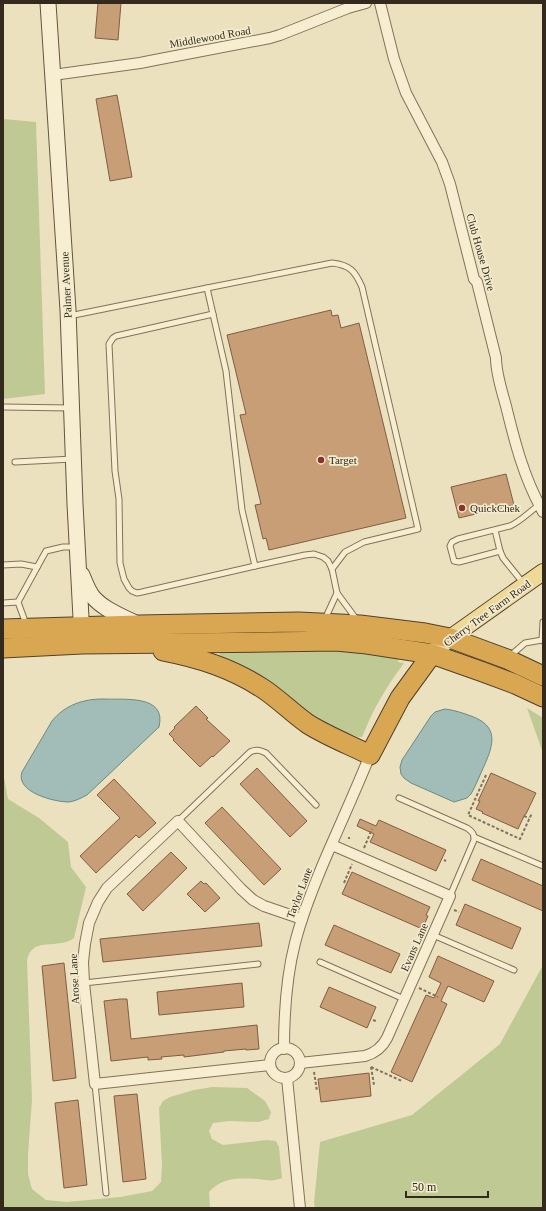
<svg xmlns="http://www.w3.org/2000/svg" width="546" height="1211" font-family="Georgia,serif">
	<style>
		.green { fill: #bfc994 }
		.water { fill: #a2bdb7; stroke: #6a8a84 }
		.building { fill: #c89e76; stroke: #815e3f }
		.lines { fill: none; stroke-linecap: round; stroke-linejoin: round }
		.lane-casing { stroke: #837258; stroke-width: 7 }
		.street-casing { stroke: #837258; stroke-width: 12 }
		.secondary-casing { stroke: #65533c; stroke-width: 17 }
		.primary-casing { stroke: #51402d; stroke-width: 18 }
		.highway-casing { stroke: #51402d; stroke-width: 21 }
		.path { stroke: #837258; stroke-width: 2; stroke-dasharray: 3 2; stroke-linecap: butt }
		.lane { stroke: #f7eed1; stroke-width: 5 }
		.street { stroke: #f7eed1; stroke-width: 10 }
		.secondary { stroke: #f7eed1; stroke-width: 15 }
		.primary { stroke: #eed997; stroke-width: 16 }
		.highway { stroke: #d9a652; stroke-width: 19 }
		.poi-dot { fill: #8f312b; stroke: #f3ebce; stroke-width: 1.5 }
		.labels { text-anchor: middle; stroke-width: 3.5; stroke-linejoin: round; paint-order: stroke }
		.street-label { font-size: 11px; fill: #33291c; stroke: #f3ebce }
		.poi-label { font-size: 11px; fill: #33291c; stroke: #f3ebce; text-anchor: start }
	</style>
	<rect width="100%" height="100%" fill="#ebe1bf"/>
	<g class="green">
		<polygon points="3,119 36,122 45,394 3,399"/>
		<path d="M251,650H339L399,657L398,662L404,663C387,686 373,709 363,735L362,737H358L337,729L320,719L308,711L270,682L253,672L233,661L219,656L220,652Z"/>
		<polygon points="527,708 543,718 543,753"/>
		<path d="M3,772L8,799L39,818L68,842L71,867L86,887L74,938C61,948 39,940 31,951C29,953 28,957 27,960L32,1100L28,1154V1174L32,1189L46,1200L67,1202L120,1197L152,1191L161,1182L162,1165L159,1108L163,1101L170,1097L194,1090L212,1087L247,1088L265,1101L271,1112L269,1119L258,1122L229,1121L213,1123L209,1131L212,1139L223,1145L267,1140L276,1141L279,1147L282,1178C272,1182 269,1180 258,1179C239,1178 222,1177 209,1192L210,1208H3Z"/>
		<polygon points="543,965 543,1208 315,1208 314,1203 320,1142 412,1115 500,1044"/>
	</g>
	<g class="water">
		<path d="M103,699C124,700 167,694 159,727L87,795C81,798 76,801 69,802C54,802 15,792 22,772L52,721C65,705 83,699 103,699Z"/>
		<path d="M445,709C454,710 463,713 471,716C499,726 494,744 484,766C480,775 476,785 471,794L467,798L454,802L411,783L404,778L401,774L400,767L402,760L431,716L435,712Z"/>
	</g>
	<g class="building">
		<polygon points="98,3 121,3 118,40 95,38"/>
		<polygon points="117,95 132,177 110,181 96,99"/>
		<polygon points="331,310 332,316 338,315 341,328 359,323 406,518 269,550 266,538 263,539 255,505 261,504 240,415 246,414 227,335"/>
		<polygon points="506,474 514,505 459,518 451,487"/>
		<polygon points="196,706 208,718 206,719 230,741 213,757 212,756 200,767 173,740 174,739 169,734 175,728 174,727"/>
		<polygon points="257,768 307,821 290,837 240,784"/>
		<polygon points="491,773 536,793 526,814 525,814 518,829 482,813 483,812 476,809 480,801 478,801"/>
		<polygon points="114,779 156,823 139,838 136,835 96,873 80,856 120,818 97,795"/>
		<polygon points="222,807 281,869 264,885 205,823"/>
		<polygon points="360,819 376,826 379,820 446,850 436,871 370,842 374,834 357,826"/>
		<polygon points="171,852 187,868 143,911 127,894"/>
		<polygon points="481,859 543,886 543,911 472,880"/>
		<polygon points="352,872 430,907 426,915 428,916 425,923 423,922 420,928 342,894"/>
		<polygon points="201,881 204,884 206,883 220,898 205,912 187,894"/>
		<polygon points="465,904 521,928 512,949 456,925"/>
		<polygon points="259,923 262,946 103,962 100,939"/>
		<polygon points="334,925 400,954 391,973 325,945"/>
		<polygon points="438,956 494,981 484,1002 448,986 441,1001 447,1004 412,1082 391,1072 426,995 434,998 441,983 429,977"/>
		<polygon points="64,963 76,1078 53,1081 42,966"/>
		<polygon points="242,983 244,1007 159,1015 157,992"/>
		<polygon points="329,987 376,1007 367,1028 320,1007"/>
		<polygon points="120,999 127,999 131,1039 257,1025 259,1049 246,1050 246,1049 224,1051 224,1052 184,1057 184,1055 161,1057 162,1059 148,1060 148,1057 111,1061 104,1001"/>
		<polygon points="369,1073 371,1096 321,1102 318,1079"/>
		<polygon points="137,1094 146,1179 123,1182 114,1096"/>
		<polygon points="78,1100 87,1185 64,1188 55,1103"/>
	</g>
	<g class="lines">
		<defs>
			<g id="lane">
				<path d="M207,288L332,263C350,265 355,271 362,287L418,529L364,542L345,552L332,569"/>
				<polyline points="213,314 116,336 113,338 109,344 115,471 119,499 120,563 124,579 129,588 132,591 137,593 142,592 255,566"/>
				<polyline points="69,316 207,288 226,371 242,510 255,566 305,555 314,554 323,557 328,561 332,569 337,593 357,620"/>
				<polyline points="3,407 71,408"/>
				<polyline points="15,462 73,459"/>
				<path d="M495,530L500,551L459,562L454,561L450,546L452,542L458,539L510,526C521,521 529,512 539,505"/>
				<polyline points="500,551 503,558 524,584"/>
				<polyline points="3,565 21,564 37,567"/>
				<polyline points="3,603 18,602"/>
				<polyline points="325,619 337,593"/>
				<polyline points="543,622 542,640 543,641"/>
				<polyline points="26,624 18,602 46,551 63,547 76,547"/>
				<polyline points="510,656 525,643 542,640"/>
				<path d="M399,798L467,828C472,831 475,835 474,840L450,896"/>
				<path d="M178,821L250,752C256,749 260,750 266,753L316,805"/>
				<polyline points="474,837 543,866"/>
				<polyline points="433,935 514,970"/>
				<polyline points="320,962 404,999"/>
				<polyline points="84,983 258,964"/>
				<polyline points="95,1084 106,1193"/>
			</g>
			<g id="street">
				<path d="M380,3L394,59L406,93L442,162L450,184L472,271L474,279L477,282L496,358C496,374 502,391 506,406C515,443 524,478 543,512"/>
				<polyline points="53,75 140,63 155,60 270,38 280,35 348,8 366,3"/>
				<circle cx="285" cy="1063" r="15"/>
				<path d="M284,1049C284,1013 286,978 295,943C303,911 316,880 329,850C343,818 357,787 370,755"/>
				<path d="M300,1063L365,1056C375,1053 382,1048 387,1038L450,896L332,845"/>
				<polyline points="270,1065 95,1084 84,983 83,962 85,944 89,923 98,902 107,888 178,821 241,889 253,900 264,906 302,919"/>
				<polyline points="287,1078 300,1208"/>
			</g>
			<g id="secondary">
				<polyline points="48,3 68,310 75,504 82,637"/>
				<path d="M82,575C85,582 88,591 93,597C104,610 124,617 139,625"/>
			</g>
			<polyline id="primary" points="432,654 450,638 543,572"/>
			<g id="highway">
				<polyline points="3,629 139,625 299,622 360,625 425,633 450,638 507,659 543,676"/>
				<polyline points="3,648 82,644 269,642 336,641 367,644 432,654 483,672 515,684 543,697"/>
				<path d="M163,651C199,658 231,668 262,688C279,699 292,713 308,724C327,736 350,745 370,755L400,698L432,654"/>
			</g>
		</defs>
		<use href="#lane" class="lane-casing"/>
		<use href="#street" class="street-casing"/>
		<use href="#secondary" class="secondary-casing"/>
		<use href="#primary" class="primary-casing"/>
		<use href="#highway" class="highway-casing"/>
		<g class="path">
			<polyline points="486,775 468,815 520,839 532,813"/>
			<polyline points="524,816 529,818"/>
			<polyline points="348,838 350,838"/>
			<polyline points="364,848 372,829"/>
			<polyline points="444,860 446,861"/>
			<polyline points="344,883 352,864"/>
			<polyline points="454,910 459,912"/>
			<polyline points="419,988 438,997"/>
			<polyline points="373,1020 376,1021"/>
			<polyline points="371,1067 402,1081 402,1080"/>
			<polyline points="371,1067 374,1085 373,1085"/>
			<polyline points="314,1072 317,1091"/>
		</g>
		<use href="#lane" class="lane"/>
		<use href="#street" class="street"/>
		<use href="#secondary" class="secondary"/>
		<use href="#primary" class="primary"/>
		<use href="#highway" class="highway"/>
	</g>
	<g class="poi-dot">
		<circle cx="321" cy="460" r="4"/>
		<circle cx="462" cy="508" r="4"/>
	</g>
	<g class="labels">
		<g class="street-label">
			<text transform="translate(210 37) rotate(-10)" y="4">Middlewood Road</text>
			<text transform="translate(481 252) rotate(74)" y="4">Club House Drive</text>
			<text transform="translate(66 285) rotate(-93)" y="4">Palmer Avenue</text>
			<text transform="translate(487 613) rotate(-36)" y="4">Cherry Tree Farm Road</text>
			<text transform="translate(299 893) rotate(-69)" y="4">Taylor Lane</text>
			<text transform="translate(414 947) rotate(-66)" y="4">Evans Lane</text>
			<text transform="translate(74 979) rotate(-93)" y="4">Arose Lane</text>
		</g>
		<g class="poi-label">
			<text x="329" y="464">Target</text>
			<text x="470" y="512">QuickChek</text>
		</g>
	</g>
	<rect width="546" height="1211" fill="none" stroke="#33291c" stroke-width="8"/>
	<path d="M406 1191v6h82v-6" fill="none" stroke="#33291c" stroke-width="2"/>
	<text x="412" y="1191" font-size="12" fill="#33291c" stroke="#f3ebce" stroke-width="3" paint-order="stroke">50 m</text>
</svg>
